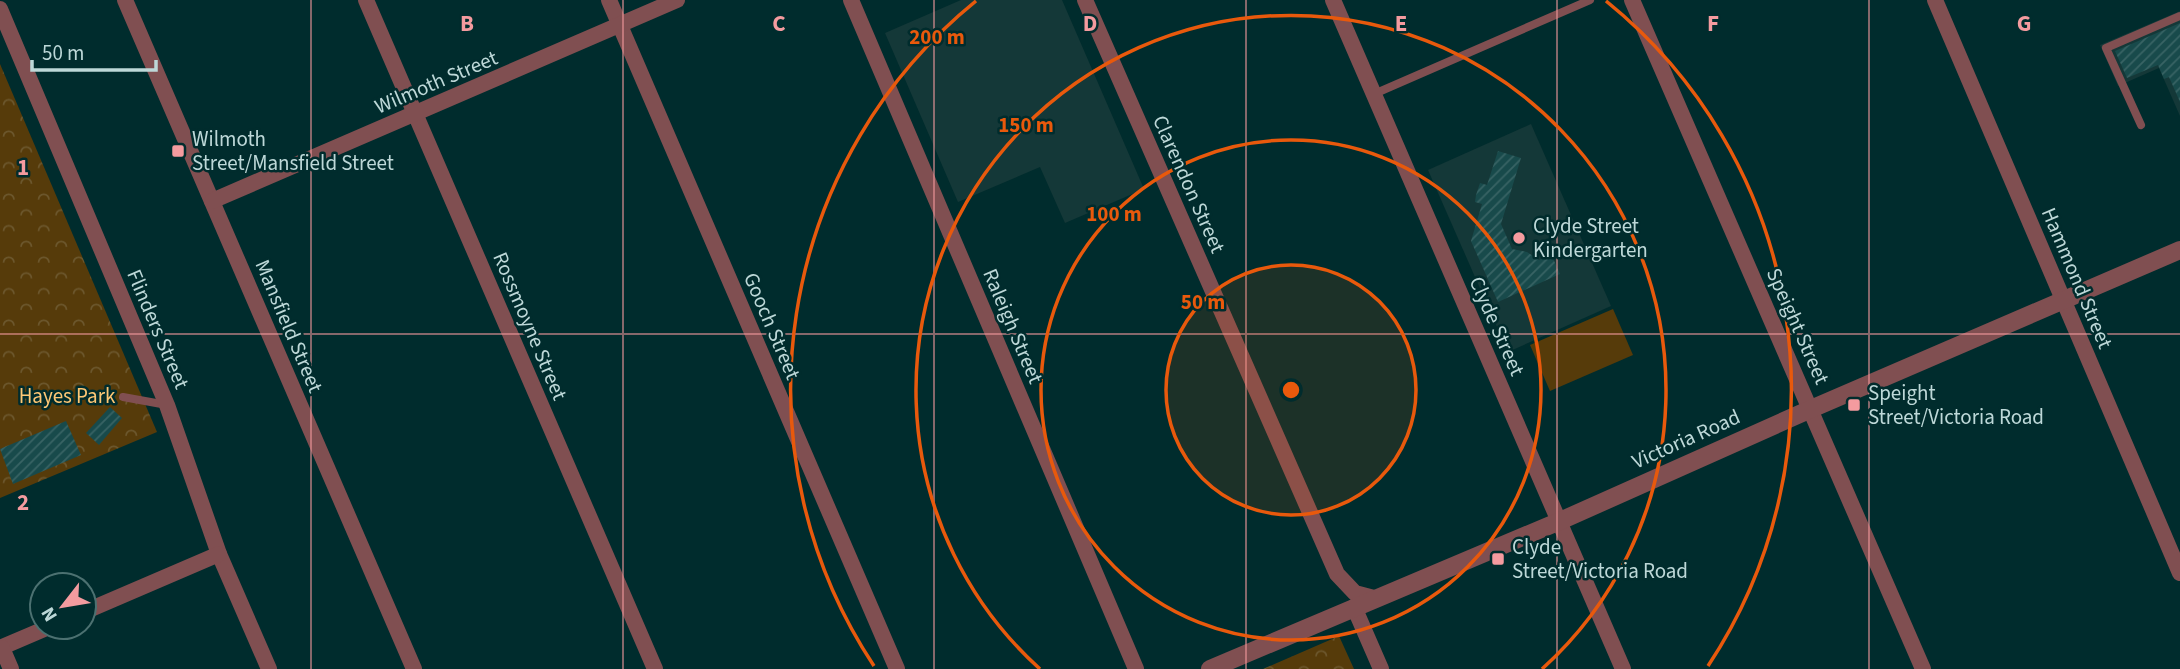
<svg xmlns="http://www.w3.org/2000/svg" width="2180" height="669" font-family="'Source Sans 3',sans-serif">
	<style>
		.built { fill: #143838 }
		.park { fill: url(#park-crowns) }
		.garden { fill: #563b0a }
		.building { fill: url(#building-hatch) }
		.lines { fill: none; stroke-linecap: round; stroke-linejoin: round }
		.service { stroke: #804f51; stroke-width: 8 }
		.minor { stroke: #804f51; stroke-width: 16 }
		.tertiary { stroke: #804f51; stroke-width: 18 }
		.grid { fill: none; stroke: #f49b9f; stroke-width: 2; stroke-opacity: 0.55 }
		.ring { fill: none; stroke: #e8590c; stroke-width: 3.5 }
		.poi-dot { fill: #f49b9f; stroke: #002c2d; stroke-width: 2.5 }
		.labels { text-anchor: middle; stroke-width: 5; stroke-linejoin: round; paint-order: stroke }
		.street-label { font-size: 21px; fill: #bdd8d8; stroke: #002c2d }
		.poi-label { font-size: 21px; fill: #bdd8d8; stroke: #002c2d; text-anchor: start }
		.park-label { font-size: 21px; fill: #fec775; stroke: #002c2d }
		.grid-label { font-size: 23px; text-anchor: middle; font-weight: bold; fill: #f49b9f; stroke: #002c2d; stroke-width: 5; stroke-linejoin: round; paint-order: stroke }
		.centre { fill: #e8590c; stroke: #002c2d; stroke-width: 3.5 }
		.ring-label { font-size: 21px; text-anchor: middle; font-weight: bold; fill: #e8590c; stroke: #002c2d; stroke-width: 5; stroke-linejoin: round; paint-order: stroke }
	</style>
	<defs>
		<pattern id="park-crowns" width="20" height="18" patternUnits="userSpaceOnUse" patternTransform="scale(1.75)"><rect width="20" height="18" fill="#563b0a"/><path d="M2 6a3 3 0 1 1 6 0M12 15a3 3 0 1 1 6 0" fill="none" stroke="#6c572d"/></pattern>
		<pattern id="building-hatch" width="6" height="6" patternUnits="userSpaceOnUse" patternTransform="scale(1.75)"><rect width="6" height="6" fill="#184a4b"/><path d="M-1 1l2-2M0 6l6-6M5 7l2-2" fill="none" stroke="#386364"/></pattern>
	</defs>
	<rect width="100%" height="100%" fill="#002c2d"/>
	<g class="built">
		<polygon points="961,0 1062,0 1144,189 1065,223 1040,167 958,202 885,33"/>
		<polygon points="2180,11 2180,116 2159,68 2118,86 2100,45"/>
		<polygon points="1531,124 1611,306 1508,352 1428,170"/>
	</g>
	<g class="park">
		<polygon points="0,64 157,432 0,498"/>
		<polygon points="1339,636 1354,669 1263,669"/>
	</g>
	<polygon class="garden" points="1613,309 1633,355 1550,391 1530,345"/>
	<g class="building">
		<polygon points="2180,23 2180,102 2169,77 2164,79 2158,65 2127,78 2115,51"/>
		<polygon points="1498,151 1521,158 1501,224 1512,249 1527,252 1539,260 1551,254 1560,274 1498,302 1471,241 1482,204 1475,202 1476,195 1480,183 1487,185"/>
		<polygon points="110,407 122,418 99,445 86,433"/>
		<polygon points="66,421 81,455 13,484 0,449"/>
	</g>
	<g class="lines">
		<g class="service">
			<polyline points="1374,94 1590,0"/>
			<polyline points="2141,125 2106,48 2180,16"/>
			<polyline points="123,397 167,405"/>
		</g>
		<g class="minor">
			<polyline points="125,0 414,669"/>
			<polyline points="366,0 655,669"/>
			<polyline points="609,0 897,669"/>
			<polyline points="851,0 1136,669"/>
			<polyline points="1085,0 1337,574 1355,593 1374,598"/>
			<polyline points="1333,0 1623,669"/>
			<polyline points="1632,0 1923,669"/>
			<polyline points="1935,0 2180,573"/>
			<polyline points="0,9 167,405 219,554 269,669"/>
			<polyline points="212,201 677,0"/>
			<polyline points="1354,607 1381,669"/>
			<polyline points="84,612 219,554"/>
			<polyline points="0,648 49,627"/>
			<polyline points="2,648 11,669"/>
		</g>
		<polyline class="tertiary" points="1210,669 1560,521 1811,409 2180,250"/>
	</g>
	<path class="grid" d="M311,0V669M623,0V669M934,0V669M1246,0V669M1557,0V669M1869,0V669M0,334H2180"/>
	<circle cx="1291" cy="390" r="125" fill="#e8590c" fill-opacity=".12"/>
	<g class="ring">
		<circle cx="1291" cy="390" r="125"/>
		<circle cx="1291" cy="390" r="250"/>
		<path d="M1040 669A375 375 0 1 1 1542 669"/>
		<path d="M874 666A500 500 0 0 1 976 1M1606 1A500 500 0 0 1 1708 666"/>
	</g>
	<g class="poi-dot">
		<rect x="171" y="144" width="14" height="14" rx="3.5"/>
		<circle cx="1519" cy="238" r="7"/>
		<rect x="1847" y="398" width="14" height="14" rx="3.5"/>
		<rect x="1491" y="552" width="14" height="14" rx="3.5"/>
	</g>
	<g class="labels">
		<g class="street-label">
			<text transform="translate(436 82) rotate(-23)" y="7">Wilmoth Street</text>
			<text transform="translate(1189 184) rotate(66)" y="7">Clarendon Street</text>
			<text transform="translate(2077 278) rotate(67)" y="7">Hammond Street</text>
			<text transform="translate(289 326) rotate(67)" y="7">Mansfield Street</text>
			<text transform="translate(530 326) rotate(67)" y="7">Rossmoyne Street</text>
			<text transform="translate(772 326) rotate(67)" y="7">Gooch Street</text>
			<text transform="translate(1013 326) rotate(67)" y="7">Raleigh Street</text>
			<text transform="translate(1497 326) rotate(66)" y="7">Clyde Street</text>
			<text transform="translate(1798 326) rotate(66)" y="7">Speight Street</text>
			<text transform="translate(158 329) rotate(67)" y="7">Flinders Street</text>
			<text transform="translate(1686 439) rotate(-24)" y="7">Victoria Road</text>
		</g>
		<g class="poi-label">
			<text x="192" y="146">Wilmoth<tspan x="192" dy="24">Street/Mansfield Street</tspan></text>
			<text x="1533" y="233">Clyde Street<tspan x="1533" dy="24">Kindergarten</tspan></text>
			<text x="1868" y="400">Speight<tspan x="1868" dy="24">Street/Victoria Road</tspan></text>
			<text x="1512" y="554">Clyde<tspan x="1512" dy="24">Street/Victoria Road</tspan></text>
		</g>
		<g class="park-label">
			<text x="67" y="403">Hayes Park</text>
		</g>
	</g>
	<g class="grid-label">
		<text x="467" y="31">B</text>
		<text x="779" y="31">C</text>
		<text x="1090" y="31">D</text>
		<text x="1401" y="31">E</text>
		<text x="1713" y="31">F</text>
		<text x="2024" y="31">G</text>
		<text x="23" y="175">1</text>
		<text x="23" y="510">2</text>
	</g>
	<circle cx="1291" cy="390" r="10" class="centre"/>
	<g class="ring-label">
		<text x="937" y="44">200 m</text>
		<text x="1026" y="132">150 m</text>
		<text x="1114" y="221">100 m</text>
		<text x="1203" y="309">50 m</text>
	</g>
	<g transform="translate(63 606) rotate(239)"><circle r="33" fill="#002c2d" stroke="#4c7171" stroke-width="2"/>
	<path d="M0-5L12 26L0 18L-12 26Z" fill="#f49b9f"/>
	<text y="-10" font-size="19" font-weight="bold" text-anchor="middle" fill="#bdd8d8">N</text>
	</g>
	<path d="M32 60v10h124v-10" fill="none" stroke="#bdd8d8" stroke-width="3.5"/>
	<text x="42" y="60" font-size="21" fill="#bdd8d8" stroke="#002c2d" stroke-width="5" paint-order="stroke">50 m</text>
</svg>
